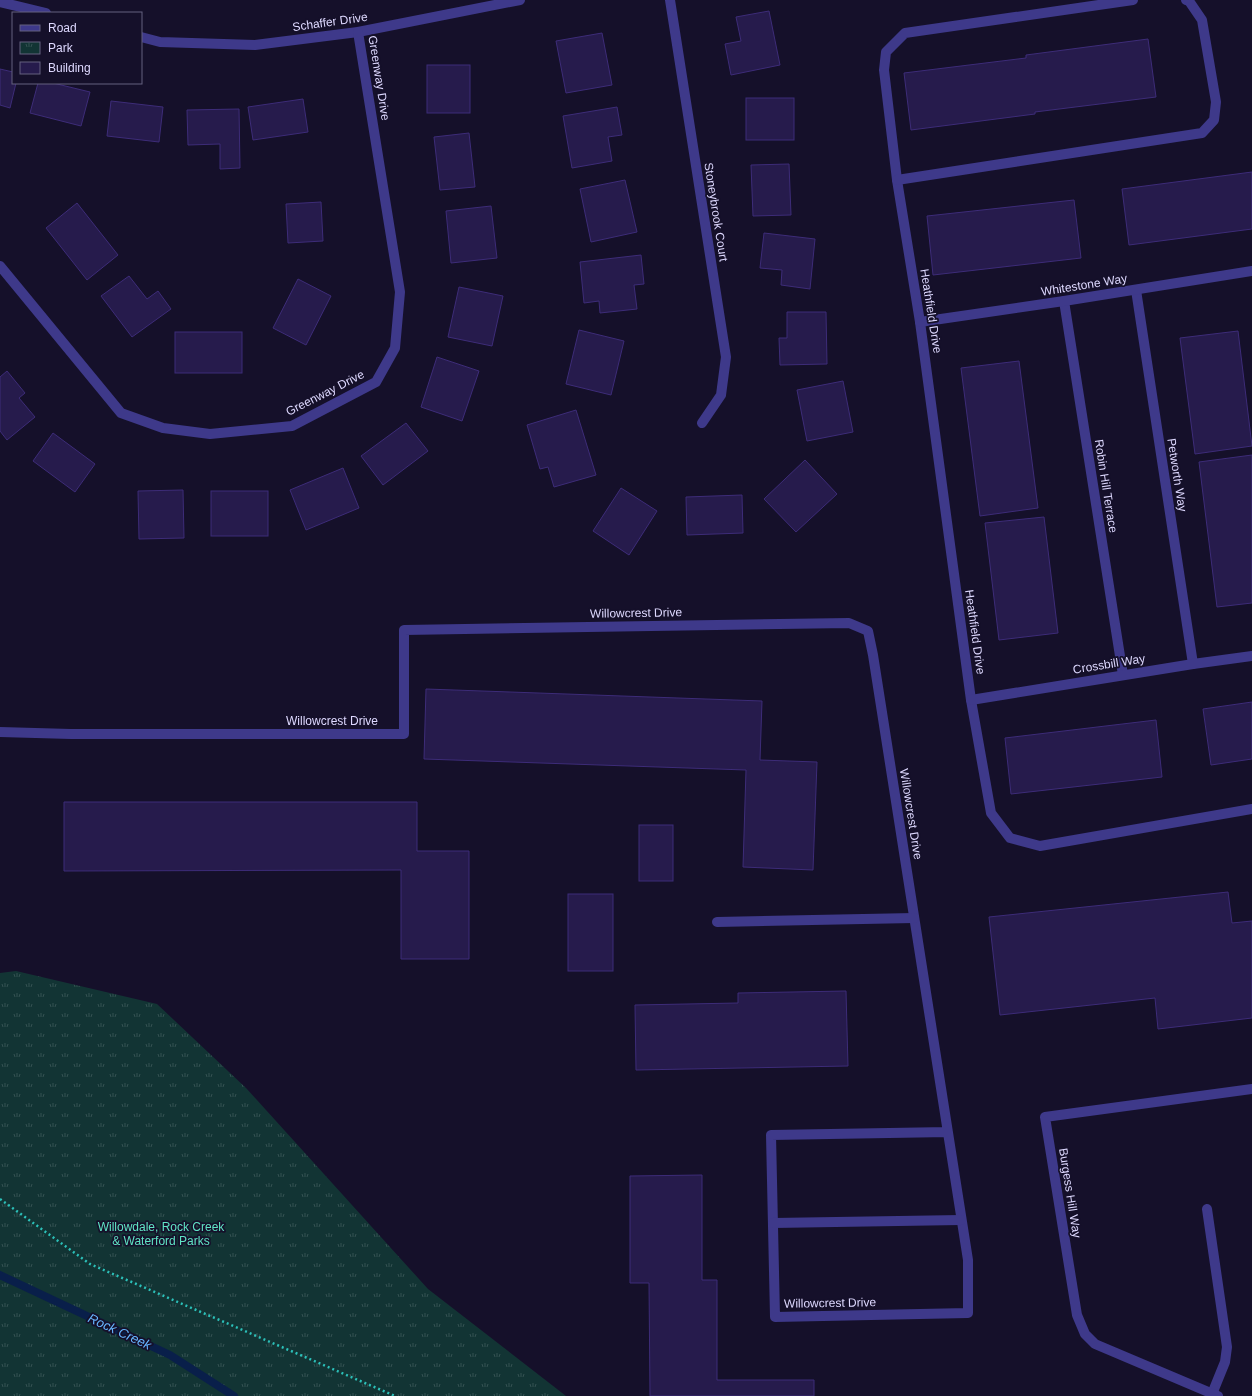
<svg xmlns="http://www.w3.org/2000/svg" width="1252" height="1396" font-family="Arial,sans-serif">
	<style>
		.park { fill: url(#park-tufts) }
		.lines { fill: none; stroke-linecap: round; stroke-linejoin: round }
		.stream { stroke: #091f4a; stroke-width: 8 }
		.building { fill: #261b4c; stroke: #3d2c78 }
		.path { stroke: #2cc0b9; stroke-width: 2.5; stroke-dasharray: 2 3; stroke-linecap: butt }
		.minor { stroke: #3e398a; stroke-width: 10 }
		.labels { text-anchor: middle; stroke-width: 3.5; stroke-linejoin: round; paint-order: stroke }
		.street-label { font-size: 12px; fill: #ded9ff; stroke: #15102a }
		.park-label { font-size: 12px; fill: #60e4c5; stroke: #15102a }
		.water-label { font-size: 13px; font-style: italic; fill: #67b6ff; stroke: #15102a }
	</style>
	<defs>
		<pattern id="park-tufts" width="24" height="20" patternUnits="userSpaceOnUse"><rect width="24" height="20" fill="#123434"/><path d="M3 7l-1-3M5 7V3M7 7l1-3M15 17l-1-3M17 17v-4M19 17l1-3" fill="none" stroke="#345152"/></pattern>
	</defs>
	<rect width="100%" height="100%" fill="#15102a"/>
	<polygon class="park" points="16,971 157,1004 246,1088 428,1289 566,1396 0,1396 0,973"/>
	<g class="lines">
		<polyline class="stream" points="0,1275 170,1355 234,1396"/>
	</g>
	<g class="building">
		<polygon points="769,11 780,65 731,75 725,44 741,41 736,17"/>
		<polygon points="602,33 612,85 566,93 556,41"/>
		<polygon points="1148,39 1156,97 1035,112 1035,114 911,130 904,73 1026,58 1026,55"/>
		<rect x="427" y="65" width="43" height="48"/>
		<polygon points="0,69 13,72 13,83 16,83 10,108 0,105"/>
		<polygon points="38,83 53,83 90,92 81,126 30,113"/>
		<rect x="746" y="98" width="48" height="42"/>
		<polygon points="303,99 308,132 253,140 248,107"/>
		<polygon points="111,101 163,107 159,142 107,136"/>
		<polygon points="617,107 622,135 608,137 612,161 572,168 563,116"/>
		<polygon points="239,109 240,168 220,169 220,144 188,145 187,110"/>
		<polygon points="469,133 475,187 440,190 434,137"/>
		<polygon points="789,164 791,215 753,216 751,165"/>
		<polygon points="1252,172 1252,229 1129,245 1122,189"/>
		<polygon points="625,180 637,232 591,242 580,189"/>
		<polygon points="1074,200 1081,258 933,275 927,216"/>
		<polygon points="321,202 323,241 288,243 286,204"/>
		<polygon points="77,203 118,255 87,280 46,228"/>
		<polygon points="491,206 497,258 451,263 446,211"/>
		<polygon points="764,233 815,239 810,289 781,285 782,270 760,268"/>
		<polygon points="641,255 644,284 634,285 637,309 600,313 599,301 584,303 580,262"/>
		<polygon points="129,276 147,299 158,291 171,309 132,337 101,296"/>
		<polygon points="298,279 331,296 306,345 273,328"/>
		<polygon points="459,287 503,296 492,346 448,337"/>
		<polygon points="787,312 826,312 827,364 780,365 779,338 787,338"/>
		<polygon points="579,330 624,341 611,395 566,384"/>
		<polygon points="1238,331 1252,446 1195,454 1180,338"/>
		<rect x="175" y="332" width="67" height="41"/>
		<polygon points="437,357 479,371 462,421 421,407"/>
		<polygon points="1019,361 1038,508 980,516 961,368"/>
		<polygon points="7,371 25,393 19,398 35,417 7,440 0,431 0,377"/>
		<polygon points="843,381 853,432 807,441 797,390"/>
		<polygon points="576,410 596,475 554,487 548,467 540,469 527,425"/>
		<polygon points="406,423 428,451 383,485 361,456"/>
		<polygon points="53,433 95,464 75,492 33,461"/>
		<polygon points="1252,455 1252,603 1217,607 1199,462"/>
		<polygon points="805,460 837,494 796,532 764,499"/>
		<polygon points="343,468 359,508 306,530 290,490"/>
		<polygon points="621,488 657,511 629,555 593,531"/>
		<polygon points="183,490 184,538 139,539 138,491"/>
		<rect x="211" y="491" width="57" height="45"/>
		<polygon points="742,495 743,533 687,535 686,497"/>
		<polygon points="1044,517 1058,633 999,640 985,523"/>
		<polygon points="426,689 762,701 760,760 817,762 813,870 743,867 746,770 424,759"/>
		<polygon points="1252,702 1252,759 1211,765 1203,709"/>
		<polygon points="1156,720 1162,777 1011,794 1005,738"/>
		<polygon points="64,802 417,802 417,851 469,851 469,959 401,959 401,870 64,871"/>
		<rect x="639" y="825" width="34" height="56"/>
		<polygon points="1228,892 1232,923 1252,921 1252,1018 1158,1029 1155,998 1000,1015 989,917"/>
		<rect x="568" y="894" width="45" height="77"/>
		<polygon points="846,991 848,1066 636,1070 635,1005 738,1003 738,993"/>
		<polygon points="702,1175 702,1280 717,1280 717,1380 814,1380 814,1396 650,1396 649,1283 630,1283 630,1176"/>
	</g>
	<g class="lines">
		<polyline class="path" points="0,1199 90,1264 395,1396"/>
		<g class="minor">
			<polyline points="670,0 726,357 721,395 702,423"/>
			<polyline points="1133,0 905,33 886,52 884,70 897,180 920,322 971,700 991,813 1010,838 1040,846 1252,809"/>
			<polyline points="0,2 46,13"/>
			<polyline points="141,37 160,42 255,45 358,32 520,0"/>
			<polyline points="897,180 1202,133 1214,120 1216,102 1202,20 1189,1 1186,0"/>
			<polyline points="0,266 121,413 163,428 210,434 292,426 376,382 395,348 400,292 358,32"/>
			<polyline points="1136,290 1193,664"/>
			<polyline points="1064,301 1123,675"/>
			<polyline points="920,322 1064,301 1252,271"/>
			<polyline points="971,700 1193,664 1252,656"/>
			<polyline points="0,732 71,734 404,734 404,630 849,623 868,631 873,655 968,1260 968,1313 775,1317 771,1135 948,1132"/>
			<polyline points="717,922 914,918"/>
			<polyline points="1207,1209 1227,1347 1225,1362 1212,1394"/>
			<polyline points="773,1223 961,1220"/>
			<polyline points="1218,1396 1095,1344 1085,1334 1077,1315 1045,1117 1252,1089"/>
		</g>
	</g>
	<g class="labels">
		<g class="street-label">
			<text transform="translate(330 22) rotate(-8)" y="4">Schaffer Drive</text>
			<text transform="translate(379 78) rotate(81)" y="4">Greenway Drive</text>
			<text transform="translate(716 212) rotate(81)" y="4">Stoneybrook Court</text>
			<text transform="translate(1084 285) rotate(-9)" y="4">Whitestone Way</text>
			<text transform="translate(931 311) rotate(81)" y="4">Heathfield Drive</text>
			<text transform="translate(325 393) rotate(-27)" y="4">Greenway Drive</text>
			<text transform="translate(1177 475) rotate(81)" y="4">Petworth Way</text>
			<text transform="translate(1106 486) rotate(81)" y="4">Robin Hill Terrace</text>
			<text transform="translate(636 613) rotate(-1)" y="4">Willowcrest Drive</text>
			<text transform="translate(975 632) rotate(82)" y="4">Heathfield Drive</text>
			<text transform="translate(1109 664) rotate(-9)" y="4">Crossbill Way</text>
			<text x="332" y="725">Willowcrest Drive</text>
			<text transform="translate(911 814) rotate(81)" y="4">Willowcrest Drive</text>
			<text transform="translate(1070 1193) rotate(81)" y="4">Burgess Hill Way</text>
			<text transform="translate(830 1303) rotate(-1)" y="4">Willowcrest Drive</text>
		</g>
		<g class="park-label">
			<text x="161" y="1231">Willowdale, Rock Creek<tspan x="161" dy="14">&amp; Waterford Parks</tspan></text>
		</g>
		<g class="water-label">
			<text transform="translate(120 1331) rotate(25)" y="5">Rock Creek</text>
		</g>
	</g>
	<rect x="12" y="12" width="130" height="72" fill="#15102a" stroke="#65607f"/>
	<rect x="20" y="25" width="20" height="6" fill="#3e398a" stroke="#65607f"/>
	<text x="48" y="32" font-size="12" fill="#ded9ff">Road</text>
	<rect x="20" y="42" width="20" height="12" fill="url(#park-tufts)" stroke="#65607f"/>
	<text x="48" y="52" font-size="12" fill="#ded9ff">Park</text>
	<rect x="20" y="62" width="20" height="12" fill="#261b4c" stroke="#65607f"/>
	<text x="48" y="72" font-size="12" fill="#ded9ff">Building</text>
</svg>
